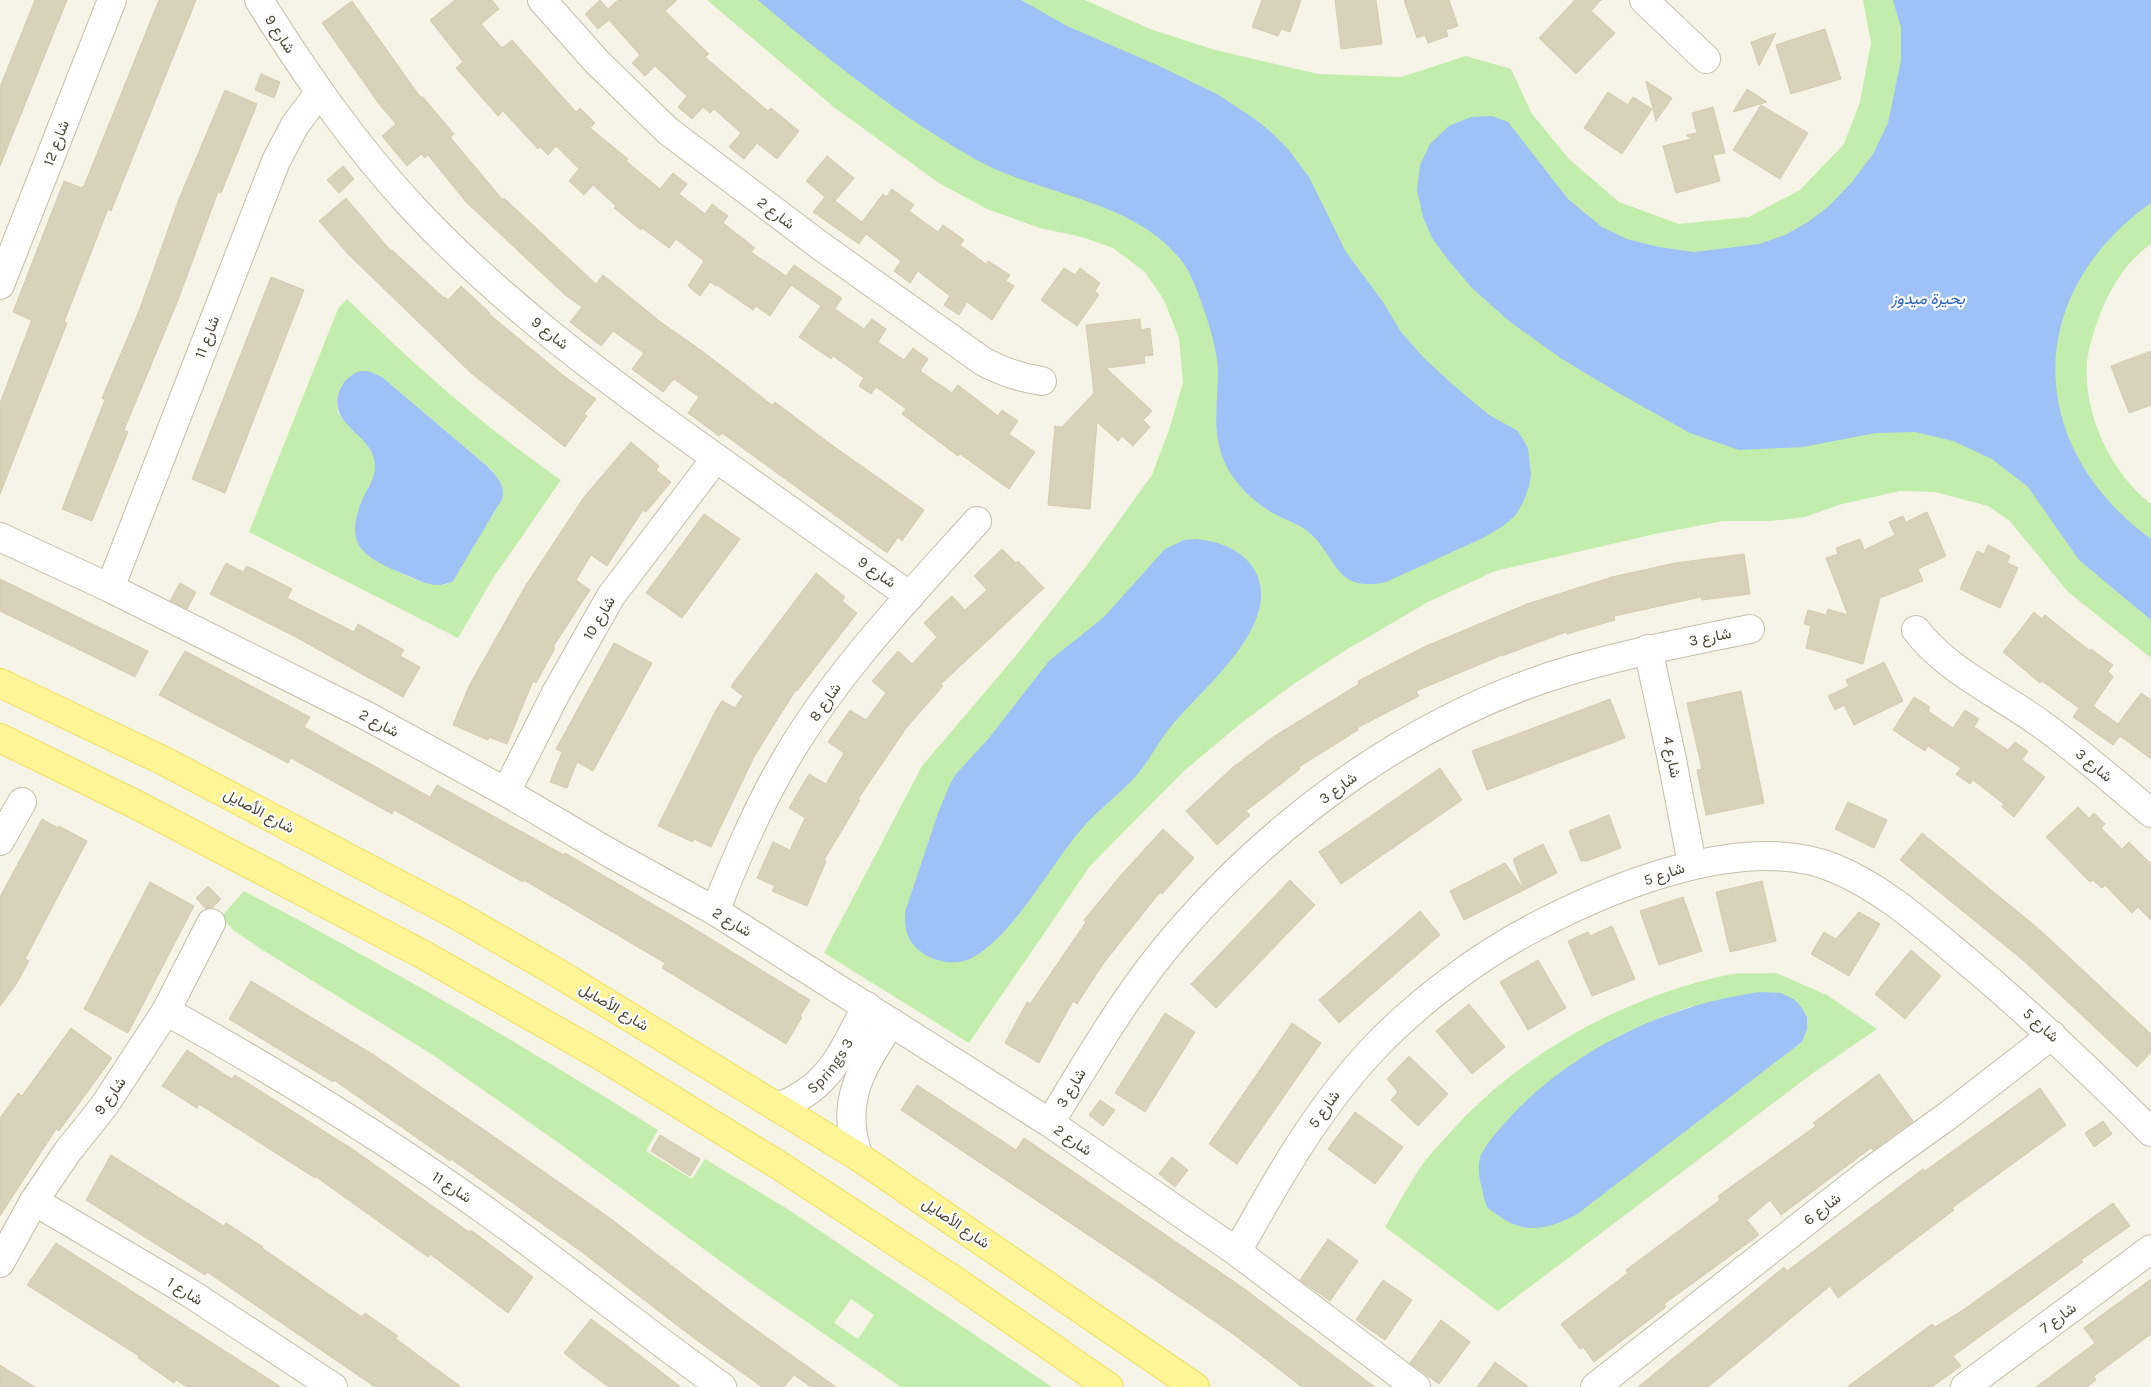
<svg xmlns="http://www.w3.org/2000/svg" width="2151" height="1387" font-family="Karla,Vazirmatn,sans-serif">
	<style>
		.green { fill: #c3edac; fill-rule: evenodd }
		.water { fill: #9ec2f7 }
		.building { fill: #d8d2bb; stroke: #d3ccae }
		.lines { fill: none; stroke-linecap: round; stroke-linejoin: round }
		.minor-casing { stroke: #c2bea9; stroke-width: 30 }
		.major-casing { stroke: #efdf5b; stroke-width: 30 }
		.minor { stroke: #fff; stroke-width: 28 }
		.major { stroke: #fff596; stroke-width: 28 }
		.labels { text-anchor: middle; stroke-width: 4.5; stroke-linejoin: round; paint-order: stroke }
		.street-label { font-size: 15px; fill: #494535; stroke: #fff }
		.water-label { font-size: 16px; font-style: italic; fill: #2360c0; stroke: #fff }
	</style>
	<rect width="100%" height="100%" fill="#f5f4e7"/>
	<g class="green">
		<path d="M707,0H1085L1150,29L1215,50L1318,74L1401,77L1466,56L1511,69L1532,114L1569,159L1619,202L1679,224L1749,217L1800,190L1844,144L1860,102L1871,43L1863,0H2151V244C2128,260 2114,282 2103,307C2096,324 2089,344 2087,362C2083,414 2111,473 2151,504V658L2068,592L2009,520L1988,506L1935,492L1900,491L1842,504L1805,517L1771,521H1723L1655,534L1495,571L1428,602L1346,650L1292,685L1240,724L1184,771L1090,866L969,1043L824,953L922,766L1019,652L1084,569L1152,475L1169,430L1183,383L1179,338L1164,300L1145,272L1113,248L1082,237L1040,228L987,209L939,183L835,108Z"/>
		<path d="M347,299C414,365 484,427 561,480L493,578L458,638L249,532L338,309ZM360,371H368L382,377L493,471L495,512L447,584C428,587 410,578 393,569C351,550 347,531 367,491C371,482 377,472 375,461C371,442 350,428 338,413C335,394 342,379 360,371Z"/>
		<path d="M244,891C385,965 523,1045 658,1130L646,1151L692,1179L705,1159L786,1208L1052,1387H901L749,1282L559,1143L433,1055L261,949L233,930L221,917ZM851,1299L874,1315L858,1339L834,1323Z"/>
		<path d="M1776,973L1827,995L1877,1029L1813,1073L1498,1311L1385,1227C1398,1205 1410,1182 1424,1162C1431,1153 1439,1145 1447,1136C1518,1055 1621,998 1727,975C1742,972 1760,974 1776,973ZM1795,1000L1807,1017L1802,1042L1652,1155L1574,1064L1619,1036L1661,1017L1689,1007Z"/>
	</g>
	<g class="water">
		<path d="M758,0H1021L1067,26L1157,65L1217,94L1255,119L1271,132L1288,149L1309,177L1346,252L1383,302L1401,332L1423,357L1452,384L1489,415L1518,431L1528,448L1531,474L1529,487L1524,500L1516,515L1503,526L1483,538L1386,582C1336,593 1338,560 1311,534C1299,523 1284,520 1271,512C1258,504 1245,493 1236,481C1208,445 1218,410 1218,370C1218,346 1197,283 1184,264C1135,198 1042,197 975,159C897,114 826,58 758,0Z"/>
		<path d="M1893,0H2151V203C2022,294 2025,447 2151,539V620L2079,560L2028,487L1992,459L1953,441L1915,432L1876,433L1803,447L1739,450L1690,433L1615,391L1562,359L1509,321L1472,288L1448,260L1432,238L1423,217L1417,190L1420,165L1430,144L1449,126L1471,117L1492,116L1508,122L1568,199L1602,227L1627,239L1659,247L1694,252L1759,244L1785,235L1808,222L1829,206L1852,182L1873,154L1888,123L1901,60V28Z"/>
		<path d="M360,371H368L382,377L487,466C496,475 506,486 502,499L453,581C436,590 422,582 406,575C364,558 342,546 363,498C368,488 375,477 375,466C375,434 328,427 339,392C343,381 350,375 360,371Z"/>
		<path d="M1196,539C1217,541 1239,548 1252,566C1289,619 1203,688 1173,724C1159,740 1150,760 1136,776C1118,796 1096,811 1079,832C1049,868 1012,937 972,958C951,969 919,958 909,938C905,930 905,921 905,912L938,813L950,784L956,774L989,738L1049,661L1104,617L1165,549L1184,540Z"/>
		<path d="M1761,992L1781,993L1795,1000L1802,1008L1807,1017V1029L1802,1042L1576,1215C1548,1229 1526,1235 1499,1216C1495,1213 1489,1210 1487,1206C1484,1201 1483,1194 1482,1188C1479,1179 1477,1164 1481,1155C1488,1140 1501,1128 1511,1116C1575,1048 1669,1004 1761,992Z"/>
	</g>
	<g class="building">
		<polygon points="35,0 67,0 0,166 0,87"/>
		<polygon points="159,0 196,0 111,211 108,209 64,322 67,323 0,494 0,403 31,322 31,320 13,312 64,181 82,188 83,186 84,186"/>
		<polygon points="455,0 492,0 499,9 481,24 502,48 512,40 576,112 580,108 595,123 590,128 628,159 626,161 660,189 673,173 687,184 679,194 705,214 712,204 728,216 723,223 755,248 751,252 786,276 794,265 842,298 835,309 864,329 872,319 886,329 878,342 904,360 913,348 928,359 920,371 952,393 958,385 998,416 1002,410 1018,421 1009,434 1035,452 1009,489 960,454 958,456 902,414 906,409 876,387 871,394 859,386 864,378 833,356 831,359 799,337 821,306 791,285 770,316 756,306 753,310 717,285 716,286 710,282 700,296 688,286 704,261 676,239 669,248 642,228 641,230 614,208 616,206 593,185 584,195 569,181 579,169 556,146 548,155 540,147 538,149 503,111 498,116 456,68 463,62 430,20"/>
		<polygon points="600,0 608,9 618,0 677,0 665,11 709,54 705,57 768,111 771,108 799,131 777,159 757,143 744,159 729,147 741,133 714,109 710,113 703,107 692,119 678,107 687,96 655,66 645,76 632,63 640,55 609,20 598,29 585,14"/>
		<polygon points="1262,0 1301,0 1290,32 1281,29 1278,36 1252,27"/>
		<polygon points="1335,0 1376,0 1382,44 1341,49"/>
		<polygon points="1404,0 1449,0 1458,26 1446,30 1448,36 1428,43 1425,35 1417,38"/>
		<polygon points="1575,0 1601,0 1591,11 1615,33 1576,74 1539,38"/>
		<polygon points="352,1 421,98 422,96 454,134 450,137 503,200 504,198 596,284 603,275 662,323 702,351 772,405 775,402 829,443 924,510 902,541 898,537 887,553 722,433 719,436 703,424 688,413 699,397 674,379 663,392 632,369 644,353 613,331 601,346 570,322 582,307 564,294 466,202 428,155 425,158 421,154 407,166 382,136 396,124 379,104 322,23"/>
		<polygon points="1825,29 1841,79 1791,94 1776,45"/>
		<polygon points="1776,33 1759,66 1751,42"/>
		<polygon points="261,74 280,82 274,98 255,90"/>
		<polygon points="1646,81 1672,98 1656,121"/>
		<polygon points="1747,89 1767,102 1733,112"/>
		<polygon points="225,90 257,104 221,193 218,192 178,300 124,430 128,432 92,521 62,509 105,400 102,398 139,311 179,199"/>
		<polygon points="1608,92 1628,105 1633,97 1652,109 1622,154 1584,128"/>
		<polygon points="1761,105 1808,133 1780,179 1733,150"/>
		<polygon points="1713,107 1725,153 1713,155 1720,181 1676,193 1663,146 1691,139 1686,135 1697,133 1692,113"/>
		<polygon points="827,156 854,178 835,201 862,222 883,194 886,197 892,189 914,205 909,211 938,232 943,225 964,240 960,245 986,264 988,261 1010,275 1006,281 1014,286 992,320 967,302 959,315 944,305 950,296 918,271 910,283 894,271 901,261 866,234 859,244 813,212 825,197 806,181"/>
		<polygon points="343,166 354,179 339,193 327,180"/>
		<polygon points="346,198 391,251 392,250 444,298 445,297 448,300 461,286 490,313 489,314 564,376 596,399 584,414 587,416 565,447 471,373 349,255 319,221"/>
		<polygon points="1064,268 1075,275 1080,268 1100,283 1095,291 1099,295 1077,326 1041,300"/>
		<polygon points="271,277 304,290 225,493 192,479"/>
		<polygon points="1140,319 1141,330 1150,328 1153,355 1144,356 1145,363 1106,368 1152,411 1143,420 1150,427 1133,446 1122,436 1118,441 1097,422 1090,509 1048,505 1055,426 1062,427 1094,393 1086,325"/>
		<polygon points="2151,351 2151,405 2129,413 2111,366"/>
		<polygon points="631,442 659,466 656,470 671,482 646,512 643,510 607,566 591,555 576,580 590,590 553,647 555,648 536,683 533,681 507,744 489,737 488,740 453,725 469,686 526,585 584,497"/>
		<polygon points="1927,512 1946,556 1918,569 1923,581 1880,598 1863,664 1806,648 1811,626 1804,624 1808,610 1826,615 1828,609 1848,615 1826,558 1838,554 1836,548 1860,539 1864,550 1895,535 1889,522 1903,516 1906,522"/>
		<polygon points="704,514 740,539 682,618 646,593"/>
		<polygon points="1988,545 2010,556 2007,563 2018,568 2000,608 1960,589 1977,551 1984,554"/>
		<polygon points="1002,549 1016,563 1018,561 1044,588 941,684 943,686 907,727 858,799 860,800 824,860 826,861 807,906 772,891 775,886 757,878 773,842 790,850 805,818 789,808 809,774 826,784 844,753 828,742 850,710 866,720 886,693 872,681 898,651 912,664 937,637 924,623 938,609 952,596 965,610 987,590 974,576"/>
		<polygon points="1744,554 1750,594 1702,600 1701,597 1614,616 1615,620 1567,634 1566,632 1502,656 1502,655 1416,691 1419,696 1357,728 1358,730 1299,767 1300,769 1246,811 1250,815 1217,845 1186,811 1232,768 1273,737 1359,684 1358,681 1426,646 1527,604 1612,577 1675,563"/>
		<polygon points="226,563 243,572 247,566 292,589 287,598 354,632 358,624 404,650 400,656 420,667 403,697 294,636 210,594"/>
		<polygon points="816,573 845,597 842,601 857,613 797,691 796,690 775,723 754,757 711,847 694,839 693,842 658,826 716,710 722,701 735,708 743,696 731,687 734,682"/>
		<polygon points="0,579 148,651 135,677 0,611"/>
		<polygon points="180,583 196,592 187,609 170,601"/>
		<polygon points="2034,612 2042,619 2045,615 2090,651 2091,649 2113,665 2108,671 2113,677 2093,706 2118,724 2141,693 2151,700 2151,759 2120,736 2113,745 2073,717 2079,708 2042,681 2040,683 2003,652"/>
		<polygon points="614,643 652,663 593,771 577,762 567,788 550,782 562,752 556,749"/>
		<polygon points="185,651 310,717 304,727 430,797 437,785 564,855 565,853 690,926 810,1000 800,1016 802,1017 786,1044 662,968 665,963 524,880 523,882 394,810 392,814 291,758 288,763 159,695"/>
		<polygon points="1884,662 1903,701 1854,725 1844,705 1835,710 1828,696 1849,686 1846,680"/>
		<polygon points="1741,691 1764,803 1706,815 1697,770 1702,769 1687,703"/>
		<polygon points="1914,697 1930,707 1928,711 1953,728 1965,710 1979,719 1974,727 2008,750 2015,742 2028,751 2022,760 2045,777 2014,817 2002,807 2004,804 1973,780 1970,784 1956,774 1961,768 1928,746 1925,751 1893,730"/>
		<polygon points="1610,699 1625,738 1487,790 1472,751"/>
		<polygon points="1440,768 1462,800 1341,884 1319,852"/>
		<polygon points="1848,802 1887,820 1874,848 1835,829"/>
		<polygon points="2078,807 2089,818 2094,813 2105,824 2101,828 2122,849 2129,842 2151,864 2151,920 2138,907 2132,913 2105,885 2102,888 2093,880 2090,882 2046,837"/>
		<polygon points="1609,815 1621,848 1587,861 1581,861 1569,831"/>
		<polygon points="42,819 58,828 59,826 87,841 25,959 29,961 15,986 0,1006 0,897"/>
		<polygon points="1163,829 1194,858 1162,894 1160,892 1103,964 1077,1004 1073,1001 1039,1063 1005,1043 1027,1002 1030,1004 1086,922 1084,920 1121,875"/>
		<polygon points="1922,833 2040,930 2151,1034 2151,1052 2137,1067 2024,961 1900,860"/>
		<polygon points="1543,844 1557,873 1524,890 1513,859"/>
		<polygon points="1505,863 1524,890 1464,920 1450,891"/>
		<polygon points="1290,880 1315,905 1216,1008 1191,984"/>
		<polygon points="1762,881 1776,941 1730,952 1716,892"/>
		<polygon points="150,882 194,906 128,1033 84,1009"/>
		<polygon points="208,886 221,899 212,908 206,909 196,898"/>
		<polygon points="1683,897 1702,951 1659,965 1640,911"/>
		<polygon points="1420,911 1440,935 1339,1023 1319,1000"/>
		<polygon points="1859,912 1880,924 1849,976 1811,954 1824,932 1836,939"/>
		<polygon points="1612,926 1635,979 1592,996 1568,941 1588,932 1590,936"/>
		<polygon points="1911,950 1941,976 1905,1019 1875,994"/>
		<polygon points="1538,960 1566,1008 1528,1030 1500,982"/>
		<polygon points="251,981 374,1055 493,1136 607,1216 737,1316 836,1387 811,1387 794,1375 784,1387 762,1387 695,1339 579,1250 451,1159 450,1161 334,1080 333,1082 229,1019"/>
		<polygon points="1469,1004 1505,1047 1472,1074 1436,1031"/>
		<polygon points="1165,1013 1195,1032 1145,1112 1115,1093"/>
		<polygon points="1292,1023 1321,1043 1237,1164 1209,1144"/>
		<polygon points="71,1028 112,1058 59,1131 56,1129 0,1216 0,1118 18,1093 22,1096"/>
		<polygon points="187,1050 232,1079 235,1075 354,1150 469,1232 471,1230 533,1277 508,1313 430,1254 428,1257 315,1176 315,1178 199,1104 197,1108 162,1086"/>
		<polygon points="1409,1056 1448,1094 1418,1126 1391,1100 1398,1092 1387,1079"/>
		<polygon points="1879,1074 1913,1121 1873,1150 1871,1148 1781,1215 1770,1200 1747,1220 1759,1235 1664,1304 1666,1307 1594,1362 1583,1347 1580,1349 1561,1324 1628,1273 1626,1270 1720,1200 1718,1196 1816,1126 1813,1123"/>
		<polygon points="917,1085 1016,1150 1024,1138 1242,1287 1375,1387 1302,1387 1233,1334 1133,1265 901,1110"/>
		<polygon points="2040,1088 2066,1125 1952,1208 1954,1210 1838,1298 1830,1286 1708,1387 1638,1387 1784,1267 1787,1271 1923,1169 1925,1171"/>
		<polygon points="1100,1100 1115,1110 1103,1126 1089,1115"/>
		<polygon points="1355,1112 1403,1147 1375,1184 1328,1149"/>
		<polygon points="2103,1121 2112,1134 2094,1147 2085,1133"/>
		<polygon points="660,1135 700,1159 690,1176 651,1151"/>
		<polygon points="111,1155 224,1226 226,1223 263,1247 262,1248 362,1317 365,1313 398,1336 395,1338 461,1387 375,1387 207,1272 205,1275 86,1200"/>
		<polygon points="1172,1157 1188,1170 1175,1187 1159,1174"/>
		<polygon points="2113,1203 2130,1226 2081,1260 2083,1262 1953,1356 1961,1366 1932,1387 1847,1387 1932,1324 1935,1327 1960,1312"/>
		<polygon points="1328,1239 1358,1261 1330,1301 1300,1280"/>
		<polygon points="56,1243 127,1288 281,1387 187,1387 176,1380 174,1383 138,1358 139,1356 27,1285"/>
		<polygon points="2151,1279 2151,1334 2094,1376 2096,1380 2087,1387 2036,1387 2095,1343 2084,1328"/>
		<polygon points="1383,1280 1412,1300 1385,1340 1356,1320"/>
		<polygon points="591,1319 625,1344 681,1387 609,1387 579,1365 564,1353"/>
		<polygon points="1441,1320 1470,1342 1439,1384 1410,1363"/>
		<polygon points="1495,1362 1529,1387 1477,1387"/>
		<polygon points="0,1365 35,1387 0,1387"/>
	</g>
	<g class="lines">
		<defs>
			<g id="minor">
				<path d="M259,0C306,75 353,143 413,208C499,300 600,375 702,448C771,497 840,546 910,596"/>
				<path d="M542,0L597,62L668,131L822,247L984,362C1003,372 1021,378 1042,381"/>
				<polyline points="1644,0 1706,59"/>
				<polyline points="0,285 112,0"/>
				<polyline points="0,537 110,588 367,716 506,792 608,852 715,911 1050,1123 1237,1252 1416,1387"/>
				<polyline points="110,588 276,161 295,125 319,93"/>
				<path d="M1916,630C1946,670 2000,694 2041,724C2079,751 2115,783 2151,813"/>
				<polyline points="1648,649 1671,755 1692,864"/>
				<polyline points="506,792 556,693 611,596 716,458"/>
				<polyline points="0,841 22,802"/>
				<path d="M715,911C734,864 753,818 778,773C829,680 906,600 977,521"/>
				<path d="M166,1011C276,1072 384,1138 486,1211C566,1268 642,1330 722,1387"/>
				<path id="s1" d="M777,1107C830,1089 842,1051 867,1006"/>
				<path d="M1050,1123C1090,1057 1129,989 1180,931C1282,813 1421,714 1571,670C1630,653 1690,641 1750,629"/>
				<path d="M859,1157C838,1101 863,1067 891,1022"/>
				<polyline points="34,1201 190,1293 333,1387"/>
				<path d="M1237,1252C1277,1180 1317,1108 1375,1047C1419,1001 1479,956 1535,927C1615,885 1746,832 1834,868C1880,887 1918,920 1956,952C2024,1008 2088,1069 2151,1132"/>
				<polyline points="0,1263 34,1201 68,1151 104,1106 166,1011 211,923"/>
				<polyline points="1595,1387 1868,1173 1950,1114 2052,1035"/>
				<polyline points="1965,1387 2151,1249"/>
			</g>
			<g id="major">
				<polyline points="0,683 162,760 455,914 551,969 859,1157 1195,1387"/>
				<polyline points="0,738 137,805 422,954 603,1057 780,1166 954,1280 1109,1387"/>
			</g>
		</defs>
		<use href="#minor" class="minor-casing"/>
		<use href="#major" class="major-casing"/>
		<use href="#minor" class="minor"/>
		<use href="#major" class="major"/>
	</g>
	<g class="labels">
		<g class="street-label">
			<text transform="translate(280 34) rotate(57)" y="5">شارع 9</text>
			<text transform="translate(56 143) rotate(-69)" y="5">شارع 12</text>
			<text transform="translate(776 213) rotate(37)" y="5">شارع 2</text>
			<text transform="translate(550 333) rotate(39)" y="5">شارع 9</text>
			<text transform="translate(207 337) rotate(-69)" y="5">شارع 11</text>
			<text transform="translate(877 572) rotate(35)" y="5">شارع 9</text>
			<text transform="translate(599 618) rotate(-59)" y="5">شارع 10</text>
			<text transform="translate(1710 637) rotate(-11)" y="5">شارع 3</text>
			<text transform="translate(825 702) rotate(-55)" y="5">شارع 8</text>
			<text transform="translate(379 723) rotate(28)" y="5">شارع 2</text>
			<text transform="translate(1672 757) rotate(79)" y="5">شارع 4</text>
			<text transform="translate(2094 765) rotate(40)" y="5">شارع 3</text>
			<text transform="translate(1338 788) rotate(-36)" y="5">شارع 3</text>
			<text transform="translate(259 811) rotate(28)" y="5">شارع الأصايل</text>
			<text transform="translate(1664 874) rotate(-19)" y="5">شارع 5</text>
			<text transform="translate(732 922) rotate(31)" y="5">شارع 2</text>
			<text transform="translate(614 1007) rotate(31)" y="5">شارع الأصايل</text>
			<text transform="translate(2041 1025) rotate(42)" y="5">شارع 5</text>
			<text dy="5" stroke="none"><textPath href="#s1" startOffset="69">Springs 3</textPath></text>
			<text transform="translate(1071 1088) rotate(-59)" y="5">شارع 3</text>
			<text transform="translate(110 1096) rotate(-54)" y="5">شارع 9</text>
			<text transform="translate(1324 1109) rotate(-54)" y="5">شارع 5</text>
			<text transform="translate(1073 1140) rotate(35)" y="5">شارع 2</text>
			<text transform="translate(452 1187) rotate(34)" y="5">شارع 11</text>
			<text transform="translate(1822 1209) rotate(-38)" y="5">شارع 6</text>
			<text transform="translate(956 1223) rotate(34)" y="5">شارع الأصايل</text>
			<text transform="translate(185 1291) rotate(32)" y="5">شارع 1</text>
			<text transform="translate(2058 1318) rotate(-36)" y="5">شارع 7</text>
		</g>
		<g class="water-label">
			<text x="1928" y="304">بحيرة ميدوز</text>
		</g>
	</g>
</svg>
